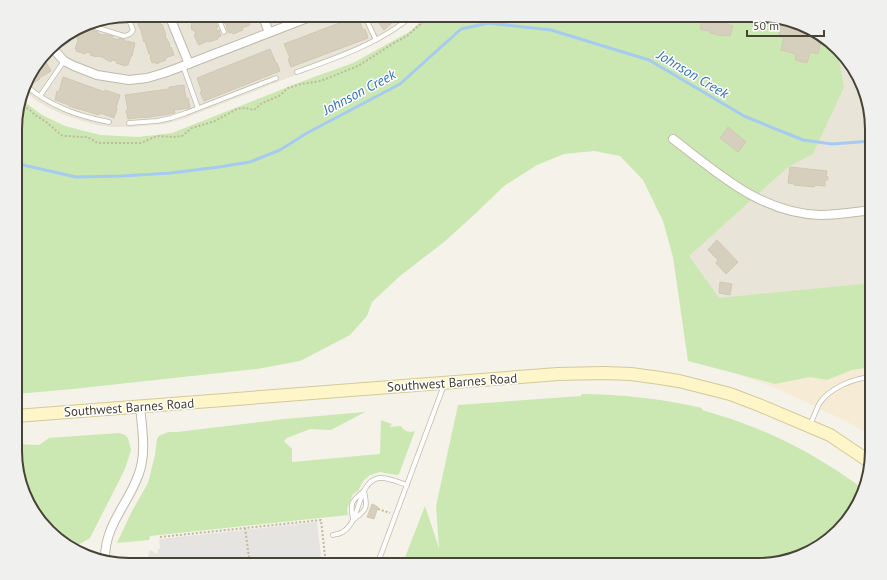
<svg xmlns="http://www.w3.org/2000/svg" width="887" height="580" font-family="'PT Sans',sans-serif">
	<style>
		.residential { fill: #e8e4d7 }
		.commercial { fill: #f6ebd5 }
		.green { fill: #cbe8b2 }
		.parking { fill: #e6e4e1 }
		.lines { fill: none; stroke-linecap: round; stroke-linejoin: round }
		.stream { stroke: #a6cbf0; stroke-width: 3 }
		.building { fill: #d6cfbe; stroke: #d1c8b2 }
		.lane-casing { stroke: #c0bbab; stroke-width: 5.5 }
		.street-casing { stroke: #c0bbab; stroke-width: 10 }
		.secondary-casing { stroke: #d4c999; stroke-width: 14 }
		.path { stroke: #c2b89d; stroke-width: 2; stroke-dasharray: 2 2; stroke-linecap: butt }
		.lane { stroke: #fff; stroke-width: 4 }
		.street { stroke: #fff; stroke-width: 8 }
		.secondary { stroke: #fef6c9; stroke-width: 12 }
		.labels { text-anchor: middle; stroke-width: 3; stroke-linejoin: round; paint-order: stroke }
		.street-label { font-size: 13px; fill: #484337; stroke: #fff }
		.water-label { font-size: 14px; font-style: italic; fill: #3070b4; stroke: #fff }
		.rim { fill: none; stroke: #484337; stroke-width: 2 }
	</style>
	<rect width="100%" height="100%" fill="#f4f2e9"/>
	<g class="residential">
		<polygon points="129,15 418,15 393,33 373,44 357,51 183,119 165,124 130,127 111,127 96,125 67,116 51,109 37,101 23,90 27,78 54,43 86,24"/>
		<polygon points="653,15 758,15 821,34 857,72 872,122 872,283 690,302"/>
	</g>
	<polygon class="commercial" points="688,361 775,384 810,377 827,380 852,370 872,367 872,436 851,424 829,413 778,389 737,374"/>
	<g class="green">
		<polygon points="428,15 758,15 821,34 838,53 844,87 813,154 788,167 689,256 719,298 872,283 872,367 852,370 827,380 810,377 775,384 688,361 673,257 663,221 643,180 620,156 594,151 564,154 537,165 504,186 475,214 444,242 400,276 372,302 367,316 350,335 300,361 257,369 73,389 16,394 16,115 21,99 42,115 65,126 100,135 138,137 172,133 303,81 353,63 409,32"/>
		<path d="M581,394C622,394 662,399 702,408V410C748,423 791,441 831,467C842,474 852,480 861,488L853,514L815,550L765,565H402L425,506L439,548L436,506L458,405L581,396Z"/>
		<path d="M365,412L331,430L310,429L287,438L284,441L292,449V462L380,454L381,420L392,424L389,427L401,426C404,431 409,433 415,431L399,474L396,475L380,472L370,475L363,481L358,491L353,494L347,509L348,515L150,536L149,540L117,543L131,513L148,483L155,455L157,439L159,436L168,432H177L284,419Z"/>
		<polygon points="119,433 125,435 128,438 131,450 125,469 93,532 90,538 78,545 68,541 68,546 66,546 30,508 16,465 16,444 39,445 49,438"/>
	</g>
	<polygon class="parking" points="317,522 322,565 147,565 147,560 150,550 157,554 158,549 160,549 159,539"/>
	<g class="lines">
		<g class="stream">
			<polyline points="489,23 497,15"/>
			<polyline points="16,161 23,165 76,177 122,176 171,173 219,167 250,162 280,150 307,133 400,84 461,29 489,23 551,30 649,60 744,116 803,140 832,144 872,141"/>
		</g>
	</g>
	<g class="building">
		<polygon points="134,15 159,15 161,21 159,21 161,25 162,24 166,35 165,35 166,39 167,39 170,45 169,46 170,48 171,47 174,55 165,58 166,60 156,64 156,62 152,63 150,57 151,56 150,54 149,54 145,41 144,42 140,27 139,27 136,17 135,17"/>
		<polygon points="186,15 213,15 214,19 213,19 214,22 215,21 218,27 216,28 217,30 219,30 221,36 217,38 218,39 209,42 208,41 199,45 198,44 194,35 196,35 194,30 192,30 191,26 192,26 191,21 189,21"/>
		<polygon points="221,15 246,15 247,16 246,16 246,18 247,18 250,25 242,28 243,30 233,34 232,32 229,33 226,27 227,26 226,24 225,24 223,18 224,18 223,15"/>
		<polygon points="374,15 406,15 405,16 404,15 395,22 394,21 384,30 378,22 379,21"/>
		<polygon points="669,15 681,15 680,20 668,18"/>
		<polygon points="358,16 363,30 365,29 368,38 291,67 288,59 290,58 284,44"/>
		<polygon points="703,16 720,20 719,23 723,23 723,20 727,21 727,24 733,26 730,36 725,35 724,36 710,33 710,31 700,29"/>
		<polygon points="779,24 787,24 820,35 820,37 822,37 818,54 810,52 807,63 795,60 796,54 781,50 784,37 779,37"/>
		<polygon points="82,27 89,29 89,30 91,31 91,30 98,32 97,33 103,35 104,34 113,36 112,38 119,40 119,38 125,40 125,42 127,42 127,41 135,43 132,56 131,56 128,65 126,65 126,66 116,63 117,61 112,60 111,62 105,59 105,58 98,56 97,57 90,55 91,53 86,52 85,54 76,51 77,49 75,49 78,40 77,39 80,30 81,31"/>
		<polygon points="270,49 276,63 277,63 280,71 204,101 200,92 202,92 197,78"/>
		<polygon points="43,57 51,71 39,78 40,79 31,84 27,78"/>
		<polygon points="63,77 105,92 105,90 120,95 116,108 117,109 114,118 100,113 99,115 69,106 69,105 55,100 57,91 59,92"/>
		<polygon points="184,85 186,99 188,98 190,108 174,110 175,113 144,118 143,117 128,119 126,110 128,110 125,95 169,89 169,87"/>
		<polygon points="728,127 746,142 738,152 720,138"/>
		<polygon points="790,167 827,171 826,176 828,177 828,180 825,180 825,186 815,185 814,187 794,185 794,184 788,183"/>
		<polygon points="717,240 738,262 726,274 716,263 718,260 708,250"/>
		<polygon points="720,282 732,284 730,295 719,293"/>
		<polygon points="372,504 378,507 374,519 367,517"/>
	</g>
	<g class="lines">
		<defs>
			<g id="lane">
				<polyline points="217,15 224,32"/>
				<polyline points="364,15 376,40"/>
				<path d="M85,24L124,36C129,35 131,34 133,30L127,15"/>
				<polyline points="183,66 198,108"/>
				<path d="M297,72C336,58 381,43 413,15"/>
				<path d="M25,85C50,106 77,116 109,122"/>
				<polyline points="40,96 64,61"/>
				<polyline points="129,123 157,121 171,118 186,113 276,78"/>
				<path d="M810,425C813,418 816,411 819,404C829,388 854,378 872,377"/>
				<path d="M353,519C350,503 351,501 364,491"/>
				<path d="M353,520C367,510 368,508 364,491"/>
				<path d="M333,535C337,534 341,534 344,531C361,520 357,482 379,478C388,477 398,482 407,485"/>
				<polyline points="377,565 444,385"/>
			</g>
			<g id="street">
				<polyline points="169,15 189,64"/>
				<polyline points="262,15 269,32"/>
				<polyline points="52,46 56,52 64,61 74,66 97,75 129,80 147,78 164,73 183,66 315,15"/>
				<path d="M673,139C718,173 760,213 820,215C837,215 855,212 872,210"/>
				<path d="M105,558C105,525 128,504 138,476C147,454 142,429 140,406"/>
			</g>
			<polyline id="secondary" points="16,416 558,374 604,373 631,374 660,378 679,381 730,394 759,405 830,435 870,462"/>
		</defs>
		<use href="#lane" class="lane-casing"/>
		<use href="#street" class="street-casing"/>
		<use href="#secondary" class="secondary-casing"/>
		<g class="path">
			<polyline points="19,105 29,109 35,115 45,121 61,135 64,136 82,137 87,137 98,143 141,143 157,136 174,137 182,136 192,128 215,121 237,109 245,108 254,110 262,103 279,96 288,88 301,84 321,81 358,66 394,43 407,36 431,15"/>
			<polyline points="378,509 390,513"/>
			<polyline points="245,528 250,565"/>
			<polyline points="160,537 321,520 326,565"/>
		</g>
		<use href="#lane" class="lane"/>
		<use href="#street" class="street"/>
		<use href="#secondary" class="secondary"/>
	</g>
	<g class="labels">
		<g class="street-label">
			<text transform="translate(452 382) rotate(-4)" y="5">Southwest Barnes Road</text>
			<text transform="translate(129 407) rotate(-4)" y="5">Southwest Barnes Road</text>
		</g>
		<g class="water-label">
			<text transform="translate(693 74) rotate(31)" y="5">Johnson Creek</text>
			<text transform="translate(359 92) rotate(-28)" y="5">Johnson Creek</text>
		</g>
	</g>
	<path d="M0 0H887V580H0ZM129 22H758A107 107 0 0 1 865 129V451A107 107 0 0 1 758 558H129A107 107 0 0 1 22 451V129A107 107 0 0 1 129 22Z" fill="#f0f0ef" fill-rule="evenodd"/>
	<path class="rim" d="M129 22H758A107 107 0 0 1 865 129V451A107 107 0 0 1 758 558H129A107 107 0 0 1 22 451V129A107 107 0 0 1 129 22Z"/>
	<path d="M747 30v6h77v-6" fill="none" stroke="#484337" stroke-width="2"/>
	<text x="753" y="30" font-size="12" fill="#484337" stroke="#ffffff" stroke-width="3" paint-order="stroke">50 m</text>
</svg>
